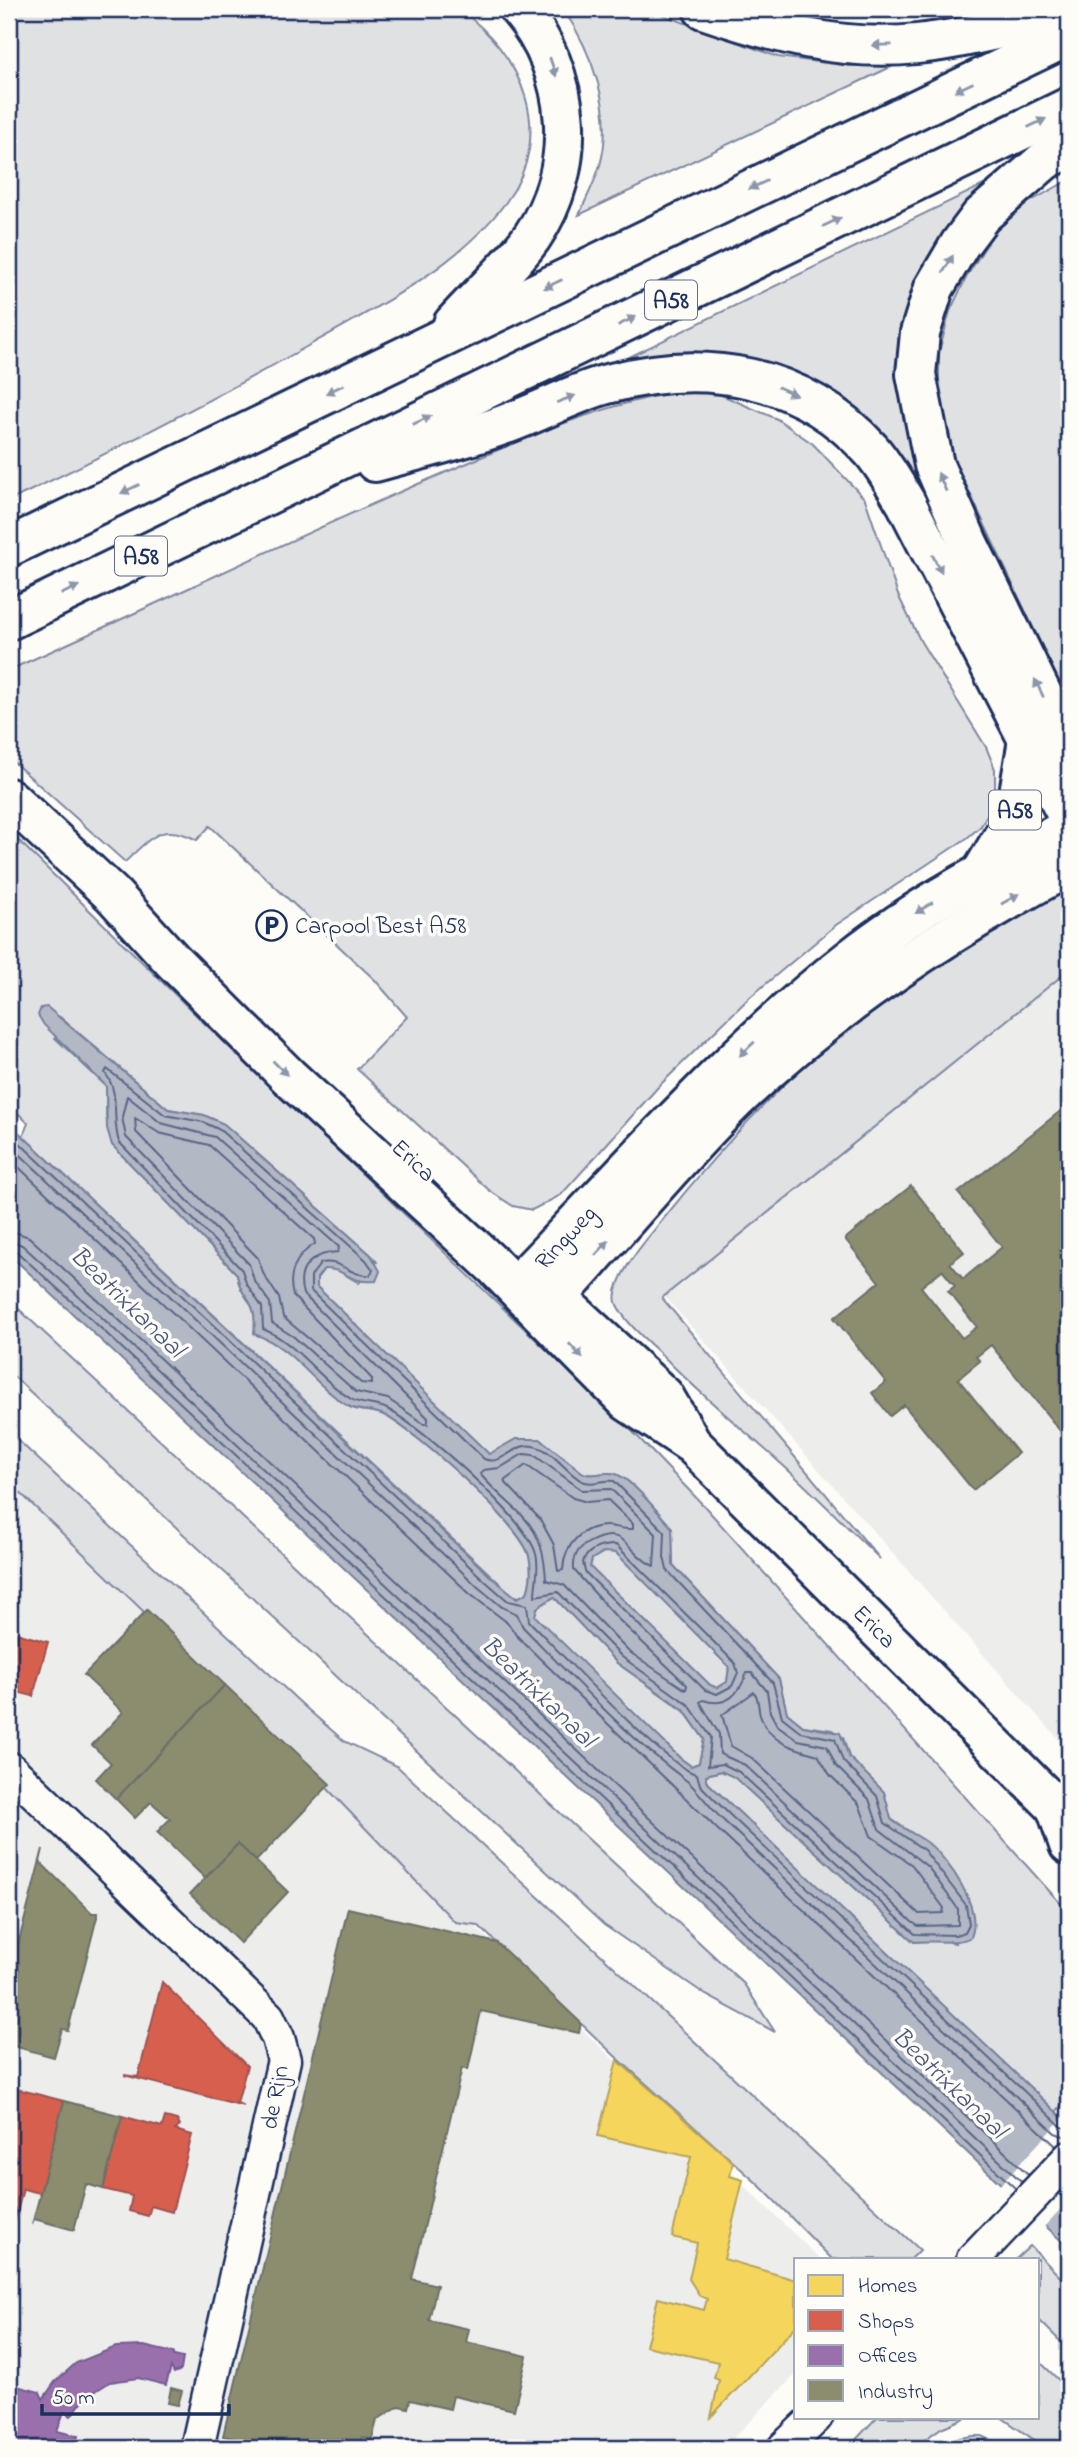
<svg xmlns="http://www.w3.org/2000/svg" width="1078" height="2457" font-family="'Indie Flower',sans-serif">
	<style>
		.built { fill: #edeeec }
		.green { fill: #e0e1e3; stroke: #7e88a0; stroke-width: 2 }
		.water { fill: #b3b8c5; stroke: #76819c; stroke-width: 2; fill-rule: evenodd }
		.pier { fill: #fdfcf7 }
		.homes { fill: #f6d55c; stroke: #b4a35d; stroke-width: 2 }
		.shops { fill: #d6604d; stroke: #9e5152; stroke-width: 2 }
		.offices { fill: #9970ab; stroke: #735c94; stroke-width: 2 }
		.industry { fill: #8c8c6e; stroke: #6a7069; stroke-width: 2; fill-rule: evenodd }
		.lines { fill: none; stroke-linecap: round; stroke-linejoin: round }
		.shore { stroke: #586687; stroke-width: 2 }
		.minor-casing { stroke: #1b2f5e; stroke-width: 37 }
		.major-casing { stroke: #1b2f5e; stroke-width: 44 }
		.highway-casing { stroke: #1b2f5e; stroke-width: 44 }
		.minor { stroke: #fdfcf7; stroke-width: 32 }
		.major { stroke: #fdfcf7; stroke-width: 38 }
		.highway { stroke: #fdfcf7; stroke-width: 38 }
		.oneway { fill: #8c96aa }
		.labels { text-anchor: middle; stroke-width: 7; stroke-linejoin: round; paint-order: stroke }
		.shield { fill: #fdfcf7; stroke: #5f6c8c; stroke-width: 2 }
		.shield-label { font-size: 23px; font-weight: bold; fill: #1b2f5e }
		.poi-label { font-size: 24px; fill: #1b2f5e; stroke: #fdfcf7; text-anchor: start }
		.street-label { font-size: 24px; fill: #1b2f5e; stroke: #fdfcf7 }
		.water-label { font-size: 26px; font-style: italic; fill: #49587d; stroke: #fdfcf7 }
	</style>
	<rect width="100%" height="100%" fill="#fdfcf7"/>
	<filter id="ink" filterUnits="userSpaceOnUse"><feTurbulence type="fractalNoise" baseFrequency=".0143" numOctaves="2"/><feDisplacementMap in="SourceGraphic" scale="14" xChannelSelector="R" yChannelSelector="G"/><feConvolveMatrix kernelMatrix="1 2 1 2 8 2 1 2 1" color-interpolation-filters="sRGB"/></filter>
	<g filter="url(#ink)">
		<g class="built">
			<polygon points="1069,964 1069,1751 657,1288"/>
			<polygon points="9,1476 820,2259 796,2259 796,2374 724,2448 9,2448"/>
		</g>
		<g class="green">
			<path d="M9,9H459C522,54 557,133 506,202C457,268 375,308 306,347C208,402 109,453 9,501Z"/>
			<path d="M563,9H647L778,57L850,66L897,64L579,215C586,199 595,182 600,165C615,113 592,51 563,9Z"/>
			<polygon points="1010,172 915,330 974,570 821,397 592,375"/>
			<polygon points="1069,180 1069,704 952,455 939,391 939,352 950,311 967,276 993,234 1024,205"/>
			<path d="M679,392L717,393L777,419L813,444L865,499L898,595L921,642L986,747L995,769V800L981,826L967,838L836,925L749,998L659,1086L561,1195L532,1210L513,1206L490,1191L357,1069L407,1017L375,980L210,826L197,840C161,821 151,838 125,862L9,758V670C155,606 297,535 444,473C522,440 596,405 679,392Z"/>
			<path d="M9,831L201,1020L637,1436L706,1508L1069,1913V2096L1056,2112L706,1781V1775L722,1771L734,1777L914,1942L939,1940L955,1943L928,1844L891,1819L884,1792L849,1757L843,1737L833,1730L803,1726L787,1713L779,1679L673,1565L672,1528C659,1514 633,1480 615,1474C604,1470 594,1478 583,1473L540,1439H516L489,1455L317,1287V1278L324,1269L334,1268L359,1283L377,1262L371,1255L224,1124L204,1115L168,1109L60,1017L55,1038L106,1086V1116L112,1145L237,1274C241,1303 258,1296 255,1334C294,1347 313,1385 348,1406C359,1412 373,1410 384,1415C414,1430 522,1525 529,1556C532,1567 531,1583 527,1593L522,1598L512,1595L23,1136L28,1123L9,1104Z"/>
			<path d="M1069,886V970L662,1298L880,1559C846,1526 812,1491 777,1460C741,1428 705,1398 671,1364C654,1346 628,1327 617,1305C607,1284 647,1239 660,1223C742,1120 837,1024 948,952C987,927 1029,907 1069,886Z"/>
			<polygon points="9,1300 744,1984 775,2032 706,1995 604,1925 9,1372"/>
			<polygon points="9,1432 305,1707 344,1741 397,1766 920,2250 911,2259 832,2259 759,2185 614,2055 478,1925 455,1922 326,1787 9,1482"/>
			<polygon points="604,1552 616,1552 729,1667 727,1682 717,1688 710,1685 590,1567 592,1559"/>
			<polygon points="554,1597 617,1663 684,1711 704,1739 699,1763 691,1766 680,1758 534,1616 537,1608"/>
			<polygon points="1030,2246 1069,2286 1069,2350 1038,2319 1038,2259 1016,2259"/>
			<polygon points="1038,2360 1069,2390 1069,2448 1046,2448 1001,2417 1038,2417"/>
			<polygon points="877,2417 967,2417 941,2428 913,2448 848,2448"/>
			<polygon points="973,2436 982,2436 1006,2448 946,2448 959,2438"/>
		</g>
		<path class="water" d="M47,1007L168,1109L204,1115L224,1124L371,1255L380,1271L376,1281C348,1284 346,1268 324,1269L317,1278V1287L489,1454L516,1439H540L583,1473C594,1478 604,1470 616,1474C633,1480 659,1514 672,1528L673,1565L779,1679L787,1713L803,1726L840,1733L849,1757L884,1792L891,1819C902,1829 916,1834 928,1843C950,1861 983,1909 971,1937C957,1945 932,1940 914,1942L734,1777L721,1771L706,1775V1781L1069,2124V2248L9,1254V1123L489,1575L517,1598L527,1593C531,1583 532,1567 529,1556C522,1525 414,1430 384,1415C373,1410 359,1412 348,1406C313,1385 294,1347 254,1334C258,1295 241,1303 237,1274L112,1145L107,1128L106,1086L44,1025L38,1015L41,1008ZM604,1552L616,1553L729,1667L727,1682L717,1688L710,1685L590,1567L592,1559ZM554,1597L617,1663L684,1710L704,1739L699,1763L691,1766L680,1758L535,1616L537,1608Z"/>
		<polygon class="pier" points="1065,2115 1069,2119 1069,2200 1043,2228 998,2187"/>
		<polygon class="homes" points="617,2060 733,2162 730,2176 743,2180 724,2259 796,2280 796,2326 711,2417 719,2380 714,2378 718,2362 646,2346 658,2298 704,2310 707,2299 700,2296 689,2279 697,2243 672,2237 691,2157 598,2136"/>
		<g class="shops">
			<polygon points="9,1631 48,1642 33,1696 9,1690"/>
			<polygon points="162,1982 247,2066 237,2103 244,2106 124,2075 138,2077"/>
			<polygon points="9,2087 64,2101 40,2193 23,2189 11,2235"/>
			<polygon points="122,2116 162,2127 165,2117 177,2120 180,2126 175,2130 192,2135 172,2212 151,2206 148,2216 129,2211 132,2196 103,2189"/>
		</g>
		<polygon class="offices" points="116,2347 144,2346 174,2353 174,2356 183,2358 181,2370 174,2373 171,2367 166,2385 138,2378 110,2382 86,2397 71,2416 64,2412 57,2431 78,2436 75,2448 34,2448 9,2442 9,2384 40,2392 43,2399 55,2382 76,2363"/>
		<g class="industry">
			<path d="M1069,1104V1442L991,1345L976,1357L980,1361L958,1379L1018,1453L973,1490L904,1405L890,1416L872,1393L886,1382L834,1318L879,1282L845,1239L911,1186L964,1252L950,1263L963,1279L1002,1247L958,1193ZM942,1270L955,1286L948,1291L977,1327L962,1338L921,1287Z"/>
			<polygon points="147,1610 225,1685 116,1799 96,1779 111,1763 92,1745 123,1712 84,1675"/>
			<polygon points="225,1685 330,1784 256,1861 238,1844 205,1878 157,1832 170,1819 151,1802 135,1818 116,1799"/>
			<polygon points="238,1844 288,1892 240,1943 190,1894"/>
			<polygon points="43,1849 40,1862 92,1913 98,1913 68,2030 62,2029 54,2057 9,2045 9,1979"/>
			<polygon points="348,1908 497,1943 581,2023 579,2033 481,2011 468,2070 462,2068 412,2279 437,2285 429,2320 469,2329 466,2342 527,2356 514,2410 453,2396 450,2409 410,2400 408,2408 399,2406 377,2420 372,2440 362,2437 359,2448 278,2448 223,2436"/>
			<polygon points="64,2101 122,2116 103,2189 86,2184 74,2230 34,2219 32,2225"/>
			<polygon points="171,2388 182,2391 178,2405 168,2403"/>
		</g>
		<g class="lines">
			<g class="shore">
				<path d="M107,1069L165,1115L203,1122L220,1130L366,1260L373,1270L370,1275C351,1277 341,1259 321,1263L311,1276V1291L484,1459C502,1467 514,1442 533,1446C553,1449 565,1472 582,1481C592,1486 603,1479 614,1481L665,1532L664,1557L667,1570L773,1683L782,1717L801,1732L835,1739L843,1761L877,1796L885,1823L924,1850L966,1905L969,1924L965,1932L955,1935L915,1934L739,1772L723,1764L708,1766L711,1737L689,1705L622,1657L558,1592L535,1596C535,1583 540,1567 536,1554C527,1519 420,1426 387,1409C376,1403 362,1406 351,1399C319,1380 299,1344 263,1329L262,1307L246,1283L242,1270L119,1142C111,1118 121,1094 105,1073Z"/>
				<path d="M127,1096L161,1123L215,1137L339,1247L338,1252C314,1253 295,1267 303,1294L428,1418V1424H424L388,1399L356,1392L294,1337L272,1323L270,1303L254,1280L249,1264L126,1137L122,1117Z"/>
				<path d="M135,1118L159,1133L209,1145L314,1239L315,1244C296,1255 287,1274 293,1296L372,1379V1384L361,1383L283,1317L279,1298L264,1275L258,1258L136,1132Z"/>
				<path d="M9,1133L484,1580L508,1601L527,1605L529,1621C556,1648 669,1770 697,1774L700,1785L729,1814L1062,2127L1069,2129"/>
				<path d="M9,1144L478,1587L502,1607L517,1614L523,1627C575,1680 627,1737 687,1781C694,1786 714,1812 723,1820L1055,2133L1069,2138"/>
				<path d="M9,1158L470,1594L508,1623L516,1635C582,1701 651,1763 716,1828L1056,2146"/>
				<polyline points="9,1230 29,1237 102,1304 1029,2175"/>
				<polyline points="9,1240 22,1245 96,1312 1022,2182"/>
				<polyline points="9,1249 16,1251 90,1318 1016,2189"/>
				<path d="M523,1454L534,1455L582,1490L611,1489L656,1534L654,1566C628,1556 627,1521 588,1543C577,1549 573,1557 574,1570L618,1619L687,1685L686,1690L628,1651L564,1585L546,1580C543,1517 516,1516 480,1474L483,1470L500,1468Z"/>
				<path d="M526,1465L573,1498L587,1502L608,1500L633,1524V1529C625,1530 615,1526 606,1526C581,1526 564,1546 563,1570L558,1571L554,1545L540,1519L504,1481Z"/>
				<path d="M616,1545L735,1663L738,1673L732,1686L717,1694L705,1690L585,1572L583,1562C588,1548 602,1545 616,1545Z"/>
				<path d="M747,1673H752L767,1691L770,1712L777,1725L798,1740L827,1746L836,1766L869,1799L879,1829L928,1867L958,1909V1925L918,1926L912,1922L745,1765L720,1754L719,1734L700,1702L703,1700C727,1708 739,1694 747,1673Z"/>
				<path d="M754,1692C760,1699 757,1709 761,1718C771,1744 795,1748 818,1755L830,1775L859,1804L871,1836L912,1865L944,1908L943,1913L919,1914L752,1758L731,1746L722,1715Z"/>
			</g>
			<defs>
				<g id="minor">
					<polyline points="9,1768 268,2017 278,2038 284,2060 197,2448"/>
					<polyline points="973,2259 1069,2158"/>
					<polyline points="784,2448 816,2417"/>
				</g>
				<g id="major">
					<polyline points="9,798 113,895 172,960 289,1077 494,1266 628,1402 693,1445 1056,1807 1069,1813"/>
					<polyline points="553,1294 664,1396 688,1437"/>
					<path d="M530,1301V1271C633,1164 733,1050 850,959C917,906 993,866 1069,828"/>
					<path d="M531,1301L556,1298C616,1233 672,1163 735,1101C834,1005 948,932 1069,866"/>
					<polyline points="1056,1807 1069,1845"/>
				</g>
				<g id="highway">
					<path d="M703,9C773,33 843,52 917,44C968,39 1019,23 1069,13"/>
					<polyline points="1069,148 1045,160 981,216 960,244 934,288 920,333 916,374 934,465 969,545 1069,749"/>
					<path d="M453,324C479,295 510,268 532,237C580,167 573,72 519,9"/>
					<path d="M375,462C418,450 462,440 503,425C538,413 571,394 607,384C704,358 801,373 871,450C885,466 895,485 906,503L1069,819"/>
					<polyline points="9,547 1069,36"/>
					<polyline points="9,620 1069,107"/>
					<polyline points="982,872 1010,825 1017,805 1028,740"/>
				</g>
			</defs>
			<use href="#minor" class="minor-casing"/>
			<use href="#major" class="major-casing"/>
			<use href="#highway" class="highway-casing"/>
			<use href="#minor" class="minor"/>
			<use href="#major" class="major"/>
			<use href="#highway" class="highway"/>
		</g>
		<defs><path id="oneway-solid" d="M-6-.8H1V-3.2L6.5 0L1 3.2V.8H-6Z" transform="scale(1.75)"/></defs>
		<g class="oneway">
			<use href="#oneway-solid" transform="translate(882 45) rotate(179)"/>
			<use href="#oneway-solid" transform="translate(553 67) rotate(71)"/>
			<use href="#oneway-solid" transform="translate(964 87) rotate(154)"/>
			<use href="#oneway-solid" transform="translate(1037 123) rotate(-26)"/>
			<use href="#oneway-solid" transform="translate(758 185) rotate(154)"/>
			<use href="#oneway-solid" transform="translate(832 222) rotate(-26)"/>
			<use href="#oneway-solid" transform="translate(948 264) rotate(-60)"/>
			<use href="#oneway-solid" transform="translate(553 284) rotate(154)"/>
			<use href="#oneway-solid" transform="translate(627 321) rotate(-26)"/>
			<use href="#oneway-solid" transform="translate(335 389) rotate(154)"/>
			<use href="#oneway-solid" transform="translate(787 391) rotate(24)"/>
			<use href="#oneway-solid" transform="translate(566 399) rotate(-21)"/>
			<use href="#oneway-solid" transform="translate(422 420) rotate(-26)"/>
			<use href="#oneway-solid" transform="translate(942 482) rotate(-114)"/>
			<use href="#oneway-solid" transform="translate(130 489) rotate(154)"/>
			<use href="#oneway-solid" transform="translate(937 564) rotate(63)"/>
			<use href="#oneway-solid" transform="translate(70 590) rotate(-26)"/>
			<use href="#oneway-solid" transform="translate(1039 688) rotate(-116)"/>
			<use href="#oneway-solid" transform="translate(1010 899) rotate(-30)"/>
			<use href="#oneway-solid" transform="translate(924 908) rotate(148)"/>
			<use href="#oneway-solid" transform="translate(747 1049) rotate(137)"/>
			<use href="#oneway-solid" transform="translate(280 1068) rotate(45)"/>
			<use href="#oneway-solid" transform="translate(602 1248) rotate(-48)"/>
			<use href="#oneway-solid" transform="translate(576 1351) rotate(47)"/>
		</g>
	</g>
	<defs>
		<symbol id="parking-ring" viewBox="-11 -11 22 22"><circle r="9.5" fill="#fdfcf7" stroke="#1b2f5e" stroke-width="1.5"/><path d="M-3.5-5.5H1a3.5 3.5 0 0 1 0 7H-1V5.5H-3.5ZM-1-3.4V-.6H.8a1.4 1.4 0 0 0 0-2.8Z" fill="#1b2f5e"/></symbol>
	</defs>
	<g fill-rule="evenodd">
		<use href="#parking-ring" x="254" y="908" width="35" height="35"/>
	</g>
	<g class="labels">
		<g class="shield">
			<rect x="645" y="280.5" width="52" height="39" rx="5"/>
			<rect x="115" y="536.5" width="52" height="39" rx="5"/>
			<rect x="989" y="790.5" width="52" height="39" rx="5"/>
		</g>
		<g class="shield-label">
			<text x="671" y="308">A58</text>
			<text x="141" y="564">A58</text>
			<text x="1015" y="818">A58</text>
		</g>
		<g class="poi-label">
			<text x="295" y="933">Carpool Best A58</text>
		</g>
		<g class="street-label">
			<text transform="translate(414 1160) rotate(43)" y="8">Erica</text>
			<text transform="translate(565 1237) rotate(-47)" y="8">Ringweg</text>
			<text transform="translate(875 1626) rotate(45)" y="8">Erica</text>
			<text transform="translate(274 2097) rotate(-79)" y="8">de Rijn</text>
		</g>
		<g class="water-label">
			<text transform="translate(128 1301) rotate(44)" y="9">Beatrixkanaal</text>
			<text transform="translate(539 1691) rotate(44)" y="9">Beatrixkanaal</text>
			<text transform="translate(950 2082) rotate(44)" y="9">Beatrixkanaal</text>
		</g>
	</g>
	<rect width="1078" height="2457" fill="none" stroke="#fdfcf7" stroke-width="35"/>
	<rect x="18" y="18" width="1043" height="2422" fill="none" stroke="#1b2f5e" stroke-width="2.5" filter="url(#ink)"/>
	<rect x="794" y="2258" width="245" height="161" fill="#fdfcf7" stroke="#a3aaba" stroke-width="2"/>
	<rect x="808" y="2275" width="35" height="21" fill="#f6d55c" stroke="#a3aaba" stroke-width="2"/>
	<text x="858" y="2292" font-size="21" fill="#1b2f5e">Homes</text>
	<rect x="808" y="2310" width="35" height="21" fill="#d6604d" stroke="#a3aaba" stroke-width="2"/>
	<text x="858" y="2328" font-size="21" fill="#1b2f5e">Shops</text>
	<rect x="808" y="2345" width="35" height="21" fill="#9970ab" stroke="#a3aaba" stroke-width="2"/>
	<text x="858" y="2362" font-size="21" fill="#1b2f5e">Offices</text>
	<rect x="808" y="2380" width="35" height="21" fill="#8c8c6e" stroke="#a3aaba" stroke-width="2"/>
	<text x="858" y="2398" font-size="21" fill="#1b2f5e">Industry</text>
	<path d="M42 2404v10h187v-10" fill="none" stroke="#1b2f5e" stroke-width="3.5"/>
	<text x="52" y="2404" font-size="21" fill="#1b2f5e" stroke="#fdfcf7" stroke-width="5" paint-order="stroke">50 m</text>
</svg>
